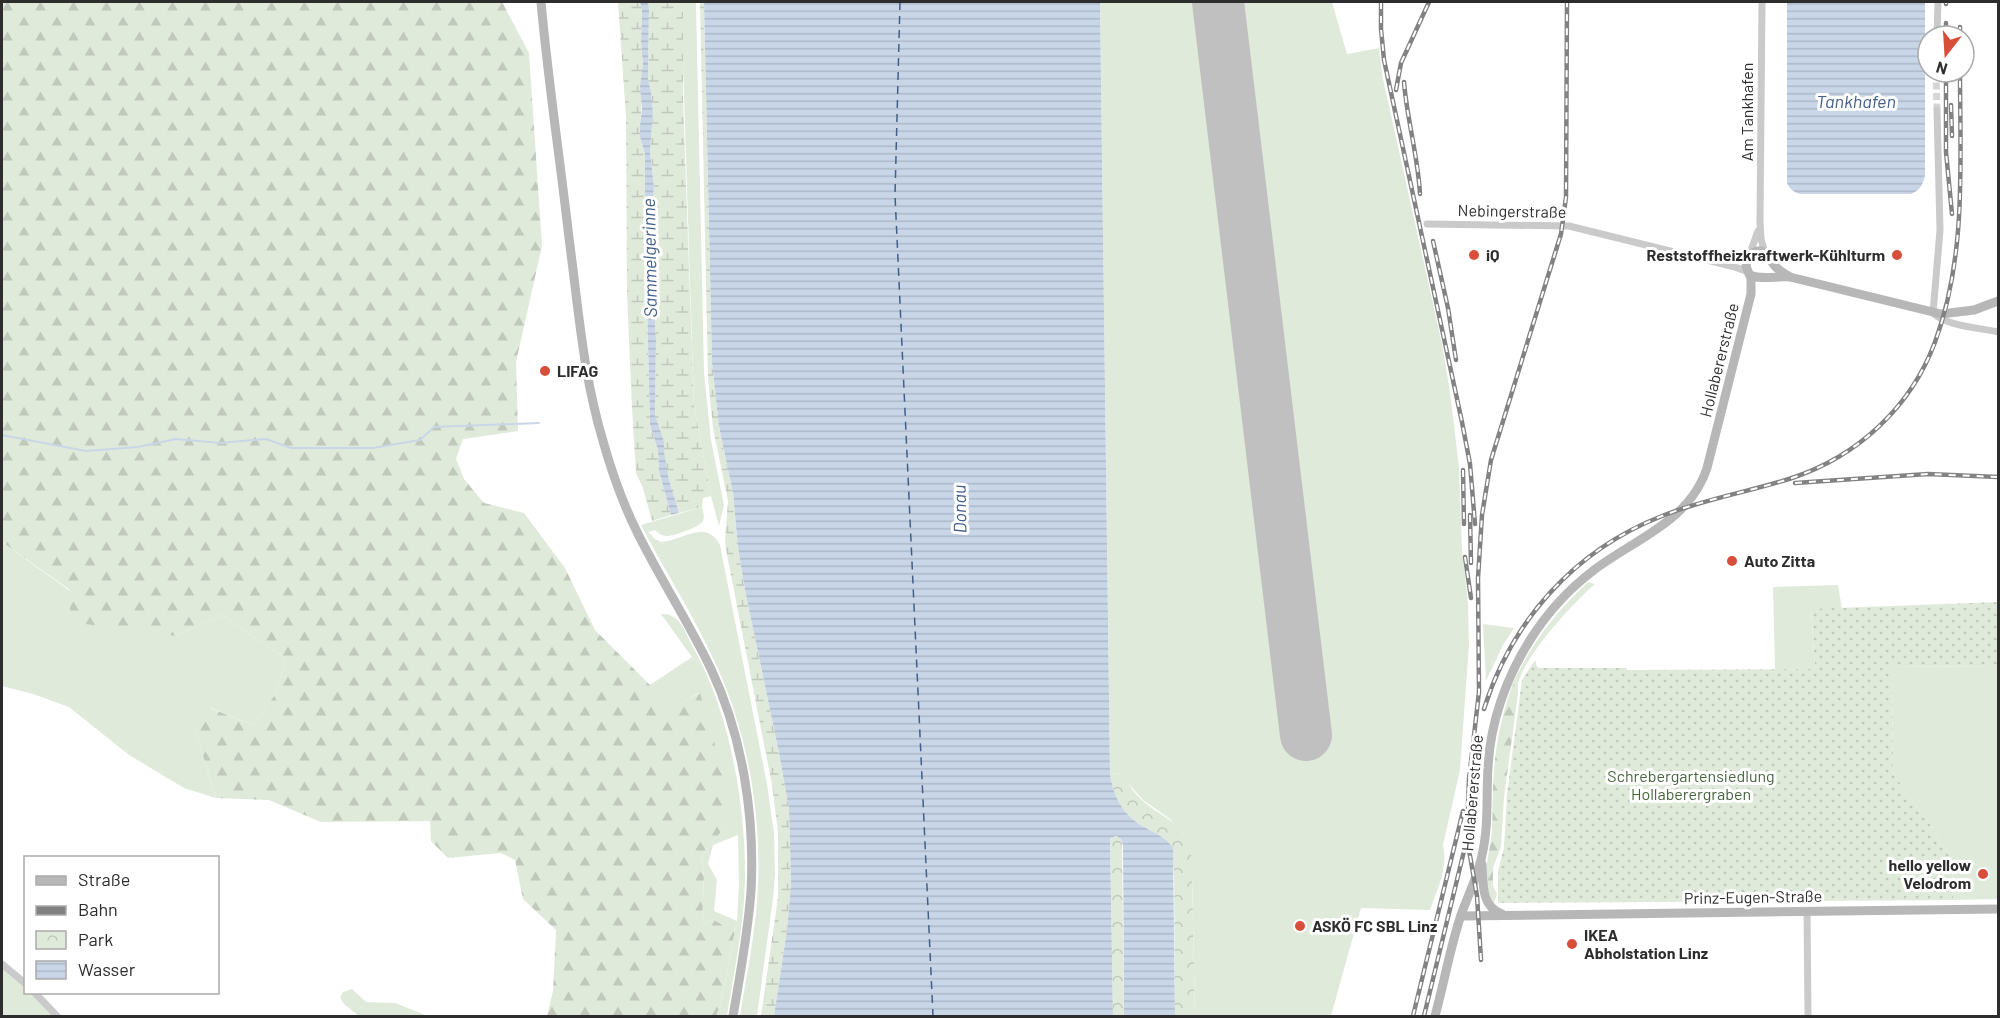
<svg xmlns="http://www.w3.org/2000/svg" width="2000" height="1018" font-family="Barlow,sans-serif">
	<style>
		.grass { fill: #e0eadb; fill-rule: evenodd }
		.forest { fill: url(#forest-firs) }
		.wetland { fill: url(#wetland-marsh) }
		.park { fill: url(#park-crowns) }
		.garden { fill: url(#garden-dots) }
		.water { fill: url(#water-rules) }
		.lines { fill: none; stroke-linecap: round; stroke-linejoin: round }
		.stream { stroke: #c9d6e8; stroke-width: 2 }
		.ferry { stroke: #415f89; stroke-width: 1.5; stroke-dasharray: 8 6; stroke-linecap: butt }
		.runway { stroke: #c0c0c0; stroke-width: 52 }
		.street-tunnel { stroke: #d5d5d5; stroke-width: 7; stroke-dasharray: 7 3.5; stroke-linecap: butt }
		.street { stroke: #cacaca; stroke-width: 7 }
		.secondary { stroke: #b7b7b7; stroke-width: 9 }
		.rail-casing { stroke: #828282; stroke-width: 4.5 }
		.rail { stroke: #fff; stroke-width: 2; stroke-dasharray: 7; stroke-linecap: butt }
		.poi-dot { fill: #d94e3b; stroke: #fff; stroke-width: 2 }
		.labels { text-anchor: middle; stroke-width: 6; stroke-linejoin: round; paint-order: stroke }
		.street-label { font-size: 16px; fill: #2d2d2d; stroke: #fff }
		.poi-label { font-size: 16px; font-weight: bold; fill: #2d2d2d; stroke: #fff; text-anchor: start }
		.park-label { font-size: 16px; fill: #48653e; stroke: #fff }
		.water-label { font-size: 18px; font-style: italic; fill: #415f89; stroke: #fff }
	</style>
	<defs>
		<pattern id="forest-firs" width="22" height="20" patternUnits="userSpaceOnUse" patternTransform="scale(1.5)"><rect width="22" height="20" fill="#e0eadb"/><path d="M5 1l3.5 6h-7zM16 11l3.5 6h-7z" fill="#c0c9bc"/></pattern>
		<pattern id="wetland-marsh" width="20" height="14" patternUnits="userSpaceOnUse" patternTransform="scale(1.5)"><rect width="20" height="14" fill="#e0eadb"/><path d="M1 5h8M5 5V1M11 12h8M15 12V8" fill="none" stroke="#c0c9bc"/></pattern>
		<pattern id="park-crowns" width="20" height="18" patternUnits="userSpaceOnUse" patternTransform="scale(1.5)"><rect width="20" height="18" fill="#e0eadb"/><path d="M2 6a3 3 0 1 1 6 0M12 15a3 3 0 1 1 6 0" fill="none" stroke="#c0c9bc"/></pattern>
		<pattern id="garden-dots" width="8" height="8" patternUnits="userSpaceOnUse" patternTransform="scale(1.5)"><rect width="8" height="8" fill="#e0eadb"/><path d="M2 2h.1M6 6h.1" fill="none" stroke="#c0c9bc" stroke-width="1.8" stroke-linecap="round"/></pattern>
		<pattern id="water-rules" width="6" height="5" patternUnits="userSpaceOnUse" patternTransform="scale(1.5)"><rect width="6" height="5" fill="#c9d6e8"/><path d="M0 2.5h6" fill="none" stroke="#adb8c7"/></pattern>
	</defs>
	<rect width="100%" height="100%" fill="#fff"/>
	<g class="grass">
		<polygon points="681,2 696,2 704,373 711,440 724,505 719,526 711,496 694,406"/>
		<path d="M1100,2H1332L1347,54L1379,48L1383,79L1442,344L1450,392L1459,467L1462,549L1468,604L1469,645L1460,770L1443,845C1448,868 1438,888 1430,910L1361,908L1331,1016H1195L1192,873L1190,850L1183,833L1170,819L1143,800L1126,781L1122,773L1110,774Z"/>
		<path d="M702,507C703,512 705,517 703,521C700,527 674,536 667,536C662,536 658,533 655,530L648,532L655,539L661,542C684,540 706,518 720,545L767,784L774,833L775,875L773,898L757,1016H740C747,973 756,930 758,886C761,813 748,736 718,669C696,619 666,573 641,525Z"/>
		<polygon points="2,542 70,591 176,636 222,615 286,659 274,696 253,725 211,708 195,730 216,798 184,788 129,755 69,707 33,694 2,686"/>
		<path d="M1588,582L1595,584C1571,605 1527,653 1518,683L1514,681C1532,642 1557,611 1588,582Z"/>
		<polygon points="1838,585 1842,609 1811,610 1815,669 1775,670 1773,587"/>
		<path d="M661,614C681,613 685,633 693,647C730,712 746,806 745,881C744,926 734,972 727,1016H716L721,1003L736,925H723L712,919L702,925L704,875L701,858L726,825L699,693L663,713L650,685L692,657ZM738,835L739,884L737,921L714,911L717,880L708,864L713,845Z"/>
		<polygon points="1483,624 1514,628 1503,645 1486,681"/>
		<polygon points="1998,666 1998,899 1953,900 1952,857 1940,842 1929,822 1904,791 1893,772 1892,667"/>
		<polygon points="2,961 25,981 26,992 38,993 61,1016 2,1016"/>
		<polygon points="352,989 366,1002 395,1003 428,1016 359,1016 344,1004 340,997 343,992"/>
	</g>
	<g class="forest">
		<polygon points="2,2 502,2 529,53 542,246 516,362 518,431 463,439 456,459 464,479 484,503 524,513 565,568 595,630 650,685 663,712 700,693 726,783 726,825 701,858 704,875 702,925 712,919 723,925 736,925 721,1003 716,1016 547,1016 553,991 556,930 523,899 515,860 501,853 448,858 431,841 430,821 321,822 269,800 216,798 195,730 210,708 253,725 274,696 286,659 222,615 176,636 70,622 70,590 2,542"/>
		<path d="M1514,681L1518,683V694L1504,797L1501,847L1493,868V886L1497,894L1494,903C1479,882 1490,854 1492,831C1493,811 1492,791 1494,771C1496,740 1503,710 1514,681Z"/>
	</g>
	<g class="wetland">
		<polygon points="618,2 640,2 642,11 641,42 643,65 640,137 645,154 645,218 650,425 658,450 659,471 671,515 652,521 643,488 636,473 632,408 627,294 626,117"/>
		<path d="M648,2H681L683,5V98L694,406L711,496L703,498L702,507L679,513C674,496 662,464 664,447L655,415L656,338L652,274L654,243L651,222L654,187L650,151L653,112L651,91L648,80L649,21Z"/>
		<polygon points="700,2 704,2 712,362 719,427 733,493 738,548 745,590 779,753 789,809 791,883 787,930 774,1016 761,1016 778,897 778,832 772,785 726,550 725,540 728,501 713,428 708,378"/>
	</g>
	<g class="park">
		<path d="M1122,773C1128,785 1137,797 1149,806C1163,816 1179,823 1187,840C1192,850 1192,862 1192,873L1195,1016H1175L1174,872L1170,844C1163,836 1154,833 1146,828C1123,816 1114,798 1110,774Z"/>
		<polygon points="1113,836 1119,837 1122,841 1124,1016 1113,1016 1110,841"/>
	</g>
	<polygon class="garden" points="1998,602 1998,666 1892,667 1893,772 1904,790 1929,822 1940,842 1952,857 1953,900 1498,903 1498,871 1504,848 1507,794 1522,680 1535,660 1537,667 1540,668 1627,668 1627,670 1815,669 1811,609"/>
	<g class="water">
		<polygon points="640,2 648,2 649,10 648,80 651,91 653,112 650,151 654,187 651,222 654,243 652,274 656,338 655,415 664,442 664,452 669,480 679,513 671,515 659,471 658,450 650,425 645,218 645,154 640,137 640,126 642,109 640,86 643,65 641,42 642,11"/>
		<path d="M704,2H1100L1110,774C1114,798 1123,816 1146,828C1156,834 1166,837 1173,848L1175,1016H1124L1123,845L1121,839L1116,836L1111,838L1110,841L1113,1016H774L787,930L791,883L789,809L779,753L745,590L738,548L733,493L719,427L712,362Z"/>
		<path d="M1787,2H1925V175C1923,185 1920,190 1911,194H1800C1793,192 1790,189 1787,183Z"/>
	</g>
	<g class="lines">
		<polyline class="stream" points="2,435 86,451 138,447 176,439 220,443 266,439 291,448 373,448 420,440 434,427 539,423"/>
		<polyline class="ferry" points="900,2 895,195 933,1016"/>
		<polyline class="runway" points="1218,2 1306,735"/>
		<polyline class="street-tunnel" points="1936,72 1937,110"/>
		<g class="street">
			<polyline points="1762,2 1760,222 1761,239 1765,253"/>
			<polyline points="1937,36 1938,2"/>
			<path d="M1937,110L1940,230L1933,313C1945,326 1981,328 1998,332"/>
			<polyline points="1427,224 1569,226 1735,267 1748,272"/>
			<polyline points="1749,256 1758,231"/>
			<polyline points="1807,912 1808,1016"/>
			<polyline points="2,964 26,984"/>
			<polyline points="34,992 57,1016"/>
		</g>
		<g class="secondary">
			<path d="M541,2C548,80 560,159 569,238C578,305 583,375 603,441C612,473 623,504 638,534C661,580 689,623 711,669C743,737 755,817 751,891C748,933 740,975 733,1016"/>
			<path d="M1750,275C1759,280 1778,276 1790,277L1941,314L1974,310L1998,301"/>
			<path d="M1482,864C1483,883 1481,907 1502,914"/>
			<polyline points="1461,916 1998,909"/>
			<path d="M1435,1016C1444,983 1450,948 1461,915C1468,895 1478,876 1482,855C1489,826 1486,797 1488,768C1490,723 1506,678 1530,640C1547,613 1569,589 1594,570C1635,539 1690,521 1707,468L1751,294V279L1746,266L1748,257C1762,243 1767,255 1774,265C1778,270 1785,274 1790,277"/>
		</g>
		<defs>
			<g id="rail">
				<polyline points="1381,2 1381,29 1384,60 1462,422 1470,464 1475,524"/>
				<polyline points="1946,4 1946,2"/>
				<polyline points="1960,27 1960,36"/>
				<polyline points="1946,36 1946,23"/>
				<polyline points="1946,72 1946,152 1952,214"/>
				<path d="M1404,82C1407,120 1418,156 1420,194"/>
				<polyline points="1396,90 1401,63 1429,2"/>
				<polyline points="1951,105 1952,136"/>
				<polyline points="1433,241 1448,308 1456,360"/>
				<polyline points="1463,470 1464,524"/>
				<polyline points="1795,483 1928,474 1998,477"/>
				<polyline points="1470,515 1471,563"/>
				<polyline points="1465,557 1471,598"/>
				<path d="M1484,709C1512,620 1575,550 1662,516C1704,499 1749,492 1792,478C1858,456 1911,407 1935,342C1967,256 1960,161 1960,72"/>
				<polyline points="1481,960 1477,896 1469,850 1468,805 1469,779 1479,692 1478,578 1482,515 1491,460 1561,234 1566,197 1567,2"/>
				<polyline points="1413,1016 1463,811"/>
				<polyline points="1424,1016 1465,847"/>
			</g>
		</defs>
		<use href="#rail" class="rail-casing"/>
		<use href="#rail" class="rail"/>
	</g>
	<g class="poi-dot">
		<circle cx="1474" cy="255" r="6"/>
		<circle cx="1897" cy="255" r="6"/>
		<circle cx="545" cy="371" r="6"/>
		<circle cx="1732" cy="561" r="6"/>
		<circle cx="1983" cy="874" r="6"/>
		<circle cx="1300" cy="926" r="6"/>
		<circle cx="1572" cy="944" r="6"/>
	</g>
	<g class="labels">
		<g class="street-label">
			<text transform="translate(1747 112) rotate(-90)" y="6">Am Tankhafen</text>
			<text transform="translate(1512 211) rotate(1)" y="6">Nebingerstraße</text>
			<text transform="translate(1719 360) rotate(-76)" y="6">Hollabererstraße</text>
			<text transform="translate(1472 793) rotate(-85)" y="6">Hollabererstraße</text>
			<text transform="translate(1753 897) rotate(-1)" y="6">Prinz-Eugen-Straße</text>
		</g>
		<g class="poi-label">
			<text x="1486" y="261">iQ</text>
			<text x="1885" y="261" text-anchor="end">Reststoffheizkraftwerk-Kühlturm</text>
			<text x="557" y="377">LIFAG</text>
			<text x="1744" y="567">Auto Zitta</text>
			<text x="1971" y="871" text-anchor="end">hello yellow<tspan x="1971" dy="18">Velodrom</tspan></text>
			<text x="1312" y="932">ASKÖ FC SBL Linz</text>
			<text x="1584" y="941">IKEA<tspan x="1584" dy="18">Abholstation Linz</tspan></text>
		</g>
		<g class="park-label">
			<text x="1691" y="782">Schrebergartensiedlung<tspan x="1691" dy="18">Hollaberergraben</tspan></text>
		</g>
		<g class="water-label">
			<text x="1856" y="108">Tankhafen</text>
			<text transform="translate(650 258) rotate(-91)" y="6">Sammelgerinne</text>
			<text transform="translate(960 509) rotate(-91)" y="6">Donau</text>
		</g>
	</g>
	<rect width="2000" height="1018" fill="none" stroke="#2d2d2d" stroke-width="6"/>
	<rect x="24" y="856" width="195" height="138" fill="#ffffff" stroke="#ababab" stroke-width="1.5"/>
	<rect x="36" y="876" width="30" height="9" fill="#b7b7b7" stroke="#ababab" stroke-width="1.5"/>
	<text x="78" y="886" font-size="18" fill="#2d2d2d">Straße</text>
	<rect x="36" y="906" width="30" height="9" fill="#828282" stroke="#ababab" stroke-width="1.5"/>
	<text x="78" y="916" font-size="18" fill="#2d2d2d">Bahn</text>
	<rect x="36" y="931" width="30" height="18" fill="url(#park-crowns)" stroke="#ababab" stroke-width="1.5"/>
	<text x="78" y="946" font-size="18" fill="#2d2d2d">Park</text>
	<rect x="36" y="961" width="30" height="18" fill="url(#water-rules)" stroke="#ababab" stroke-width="1.5"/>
	<text x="78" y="976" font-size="18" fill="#2d2d2d">Wasser</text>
	<g transform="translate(1946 54) rotate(197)"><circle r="28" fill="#ffffff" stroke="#ababab" stroke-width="1.5"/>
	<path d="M0-4.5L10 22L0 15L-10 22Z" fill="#d94e3b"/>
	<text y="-9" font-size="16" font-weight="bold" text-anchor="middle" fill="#2d2d2d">N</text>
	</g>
</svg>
